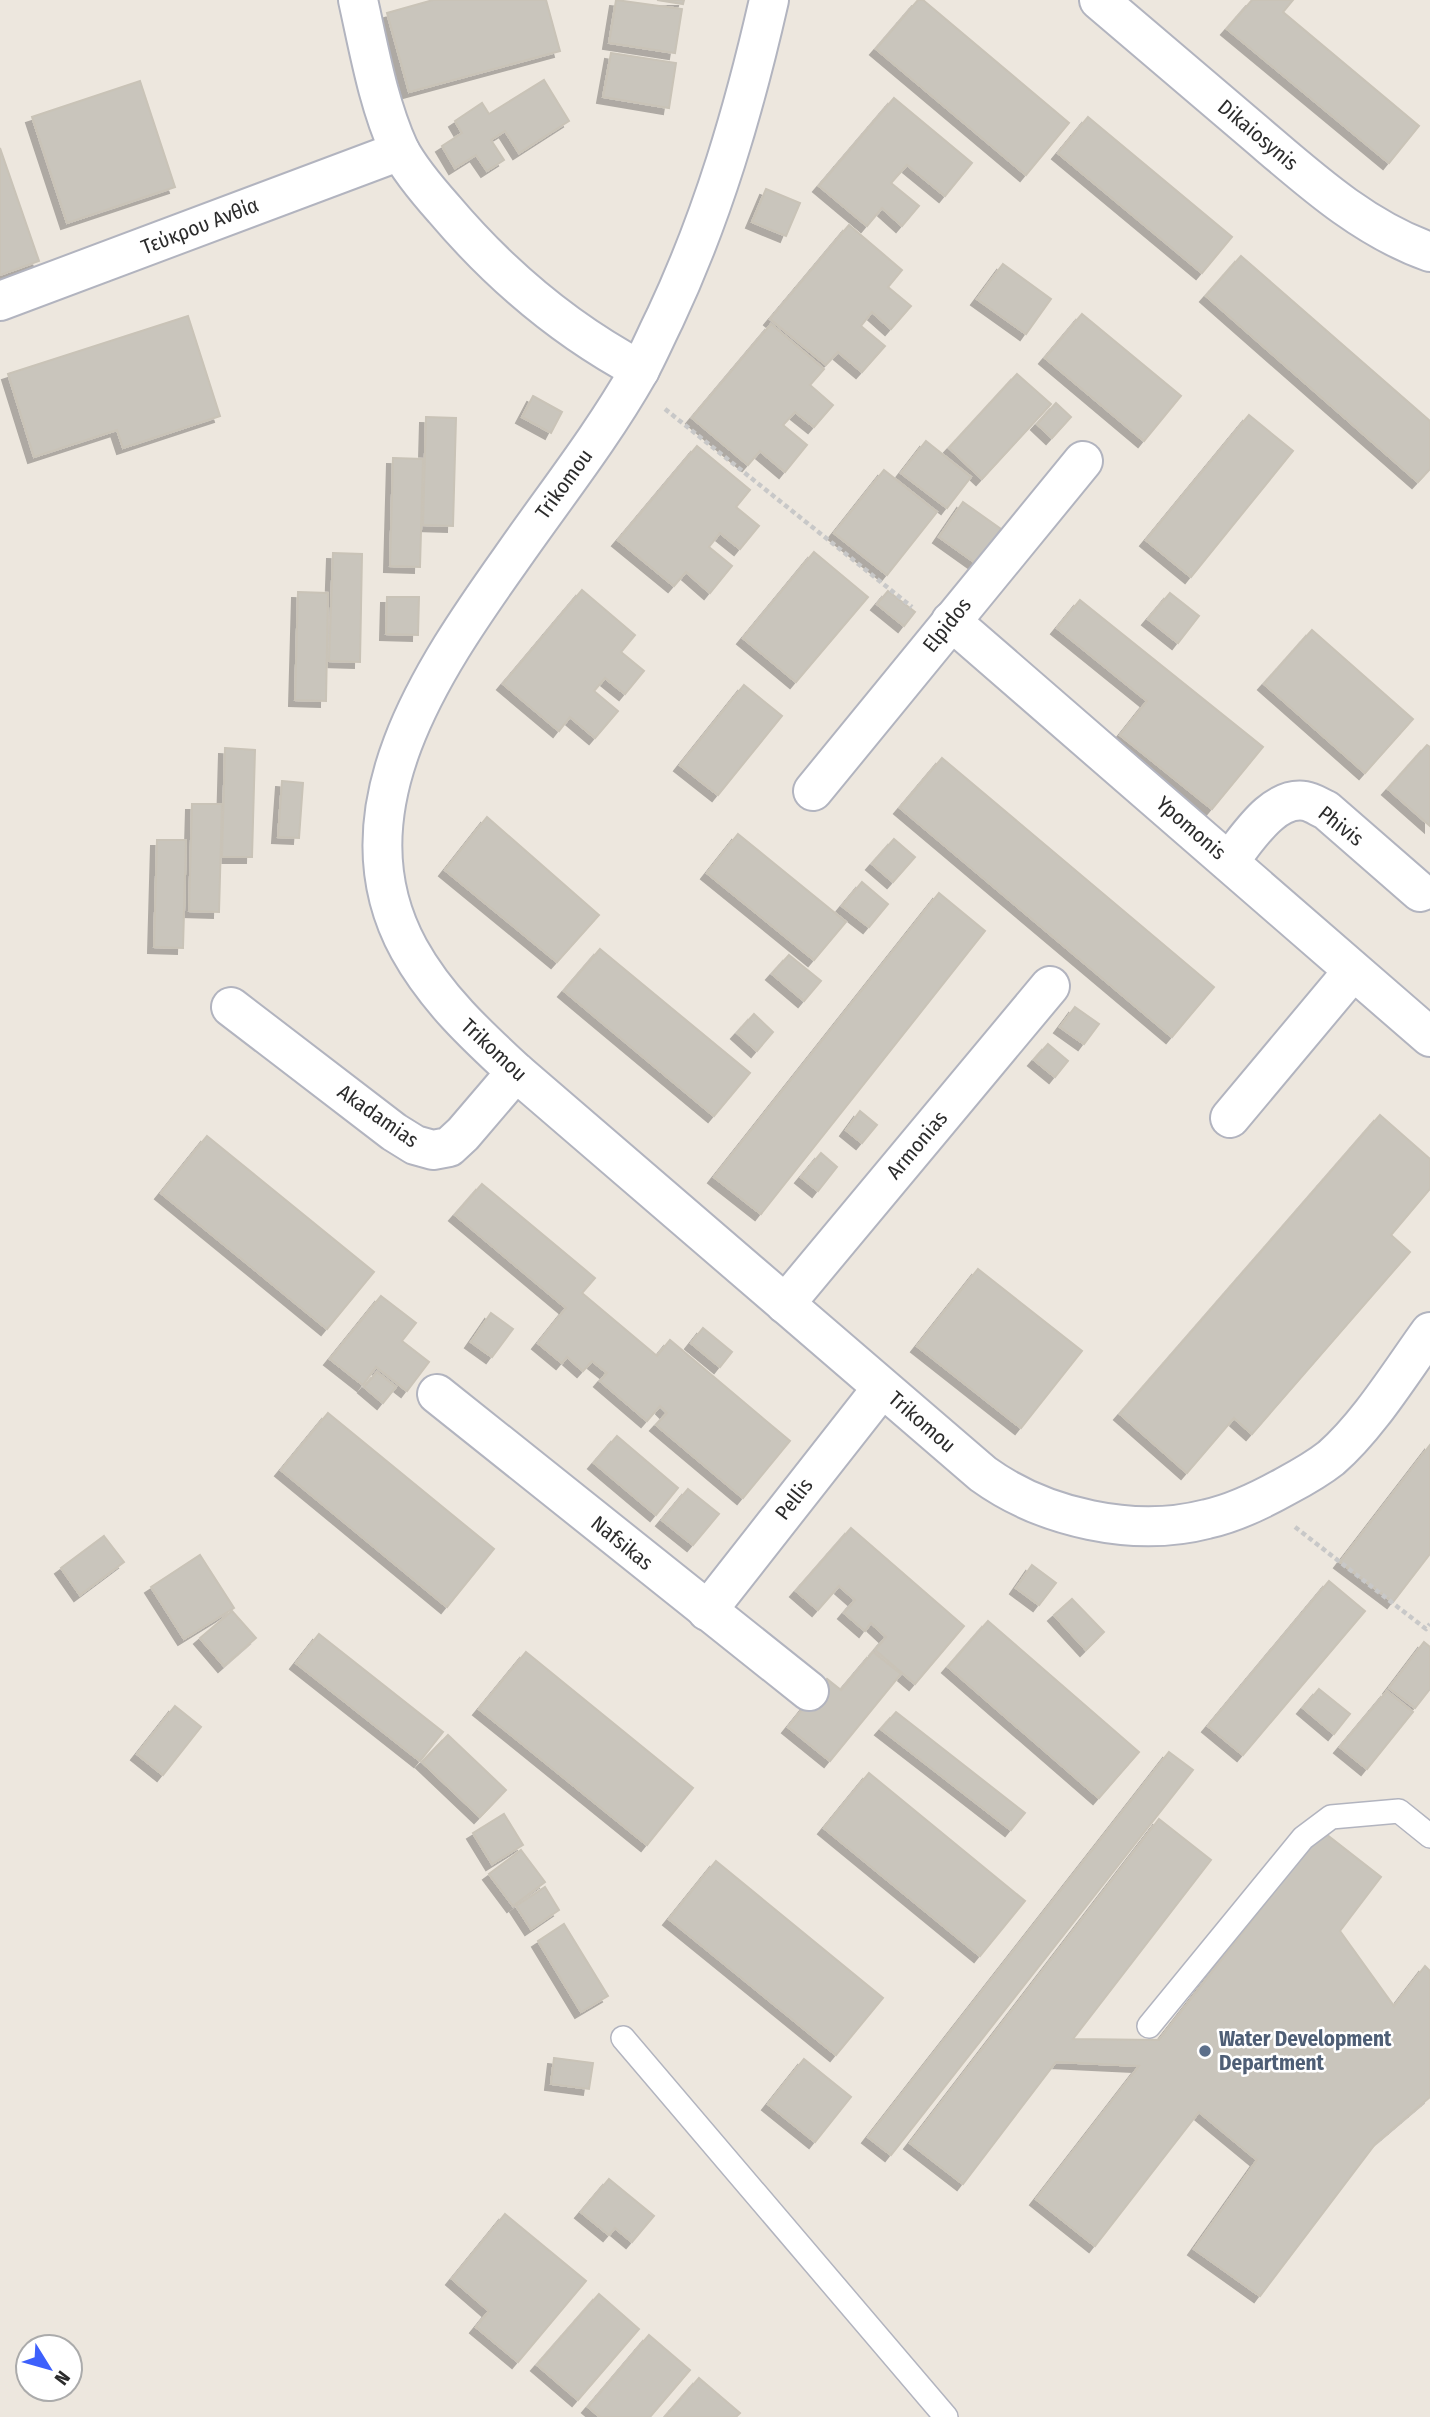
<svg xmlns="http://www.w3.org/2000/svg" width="1430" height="2417" font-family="'Fira Sans Condensed',sans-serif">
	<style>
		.building { fill: #c9c5bc; stroke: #c9c3b7; stroke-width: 2; filter: url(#shadow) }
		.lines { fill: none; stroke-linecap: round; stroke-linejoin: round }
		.service-casing { stroke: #b2b4bf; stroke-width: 26 }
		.minor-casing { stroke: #b2b4bf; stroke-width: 42 }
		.path { stroke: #c8c8c8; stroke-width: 4.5; stroke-dasharray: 5 3.5; stroke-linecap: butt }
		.service { stroke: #fff; stroke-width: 23 }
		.minor { stroke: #fff; stroke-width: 38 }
		.service-dot { fill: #5c6f8a; stroke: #fff; stroke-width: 2.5 }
		.labels { text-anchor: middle; stroke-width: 5; stroke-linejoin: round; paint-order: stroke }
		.street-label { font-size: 21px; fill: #2c2c2c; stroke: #fff }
		.service-label { font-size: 21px; font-weight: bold; fill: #4e5e75; stroke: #fff; text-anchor: start }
	</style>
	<defs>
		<filter id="shadow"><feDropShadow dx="-6" dy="6" stdDeviation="0" flood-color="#0004"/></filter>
	</defs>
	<rect width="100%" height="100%" fill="#ede7de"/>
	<g class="building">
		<polygon points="433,0 546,0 560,51 409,92 387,13"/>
		<polygon points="616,0 682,9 675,53 609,43"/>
		<polygon points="657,0 684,0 683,4"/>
		<polygon points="918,0 923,0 1069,123 1026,175 876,49"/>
		<polygon points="1252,0 1293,0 1283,12 1419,126 1389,163 1227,29"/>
		<polygon points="611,53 676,63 669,108 603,97"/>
		<polygon points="544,80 569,121 519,153 505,131 491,140 504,160 487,171 476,155 455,168 442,146 462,133 455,121 482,103 489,114"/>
		<polygon points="140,81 175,187 67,223 32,117"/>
		<polygon points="894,98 972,163 945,196 907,165 891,183 919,206 902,226 882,208 867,226 819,186"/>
		<polygon points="1088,117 1232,237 1202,273 1058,153"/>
		<polygon points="0,148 39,261 0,275"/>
		<polygon points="766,189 800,203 786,236 752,222"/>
		<polygon points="849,225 902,270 888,287 911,306 891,329 872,312 861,326 885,346 862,372 838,352 826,365 770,319"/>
		<polygon points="1241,256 1430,421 1430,469 1418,482 1206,296"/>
		<polygon points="1003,264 1051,299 1026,334 977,299"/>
		<polygon points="1082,314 1181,396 1144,441 1045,358"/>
		<polygon points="188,316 220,416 123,448 117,430 34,457 8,374"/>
		<polygon points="771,324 824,369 810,385 833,405 814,427 795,412 783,425 807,445 785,472 760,451 748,465 692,418"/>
		<polygon points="1017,374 1051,404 982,479 949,448"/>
		<polygon points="533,396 562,412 551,433 522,417"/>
		<polygon points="1056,403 1071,417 1052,438 1037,424"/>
		<polygon points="1249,415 1293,451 1191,577 1146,540"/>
		<polygon points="426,417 456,418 453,526 423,525"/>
		<polygon points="926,441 971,477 947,508 901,473"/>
		<polygon points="697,446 750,490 736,507 759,526 740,549 720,533 709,547 732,566 710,593 686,572 674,586 618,540"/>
		<polygon points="393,458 423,459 420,567 390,566"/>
		<polygon points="884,470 937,512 887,575 834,533"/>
		<polygon points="963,502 1001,529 977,564 939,537"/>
		<polygon points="814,552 868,597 796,682 743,638"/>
		<polygon points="333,553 362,554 360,662 329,661"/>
		<polygon points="582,590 635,635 621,652 644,671 625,694 605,678 594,691 618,711 595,738 570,717 559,731 503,684"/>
		<polygon points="888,591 915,612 904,626 877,604"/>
		<polygon points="298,592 328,593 326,701 295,700"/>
		<polygon points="1170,593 1199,616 1178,643 1148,619"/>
		<polygon points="387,597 419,597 418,635 386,634"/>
		<polygon points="1080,600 1263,747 1212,809 1120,735 1147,701 1057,628"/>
		<polygon points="1312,630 1413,719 1365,773 1264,684"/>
		<polygon points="744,685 782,716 718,795 680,765"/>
		<polygon points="1427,745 1430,747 1430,826 1388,789"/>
		<polygon points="225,748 255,750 252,857 222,857"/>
		<polygon points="942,758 1214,987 1172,1037 900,808"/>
		<polygon points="282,781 303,783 299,838 278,837"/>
		<polygon points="192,804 222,804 219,912 189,911"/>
		<polygon points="487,817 599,915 557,962 445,870"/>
		<polygon points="738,834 846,922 814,960 707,873"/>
		<polygon points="894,839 915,857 893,882 872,864"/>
		<polygon points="157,840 186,840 183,948 154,947"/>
		<polygon points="862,882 888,904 869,927 842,906"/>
		<polygon points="939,893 985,931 761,1214 714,1177"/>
		<polygon points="600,949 750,1073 714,1116 564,991"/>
		<polygon points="789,955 821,981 804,1001 772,974"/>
		<polygon points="1075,1007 1099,1024 1084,1044 1060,1027"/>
		<polygon points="754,1014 773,1032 757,1051 737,1033"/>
		<polygon points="1048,1044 1068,1061 1055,1077 1034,1060"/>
		<polygon points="860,1111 877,1125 862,1143 846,1130"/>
		<polygon points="1380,1115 1430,1159 1430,1189 1391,1235 1410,1252 1252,1434 1234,1418 1187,1473 1120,1414"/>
		<polygon points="207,1136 374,1272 327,1329 161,1193"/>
		<polygon points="821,1153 837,1167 818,1191 801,1177"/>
		<polygon points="482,1184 595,1278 582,1293 657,1356 670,1340 790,1441 743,1498 656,1425 667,1413 660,1406 647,1421 600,1381 607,1373 592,1361 583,1371 567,1357 562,1363 538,1343 566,1308 455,1215"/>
		<polygon points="978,1269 1082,1351 1021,1428 917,1346"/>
		<polygon points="381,1296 416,1323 402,1341 429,1362 407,1391 376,1367 363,1385 330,1359"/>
		<polygon points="491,1313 513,1329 492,1357 471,1342"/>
		<polygon points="703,1328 732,1352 720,1367 691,1343"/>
		<polygon points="377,1372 396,1387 383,1403 364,1387"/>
		<polygon points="328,1413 494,1549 447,1607 281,1470"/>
		<polygon points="617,1436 678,1488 656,1515 594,1463"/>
		<polygon points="1430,1445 1430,1554 1393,1602 1340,1562"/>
		<polygon points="688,1489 719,1514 693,1545 662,1520"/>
		<polygon points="851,1528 964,1626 915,1684 875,1650 886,1637 871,1623 865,1631 844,1613 855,1600 839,1586 818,1610 796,1591"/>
		<polygon points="104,1536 124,1562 80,1595 61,1568"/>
		<polygon points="200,1555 234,1608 184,1639 151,1587"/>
		<polygon points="1032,1565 1056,1583 1039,1605 1016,1588"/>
		<polygon points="1329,1581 1365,1611 1243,1755 1208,1726"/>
		<polygon points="1072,1599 1104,1632 1086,1650 1054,1615"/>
		<polygon points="232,1611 256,1638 224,1666 200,1638"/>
		<polygon points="988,1621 1139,1752 1099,1798 948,1667"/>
		<polygon points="319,1634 443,1732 420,1761 296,1663"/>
		<polygon points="1424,1642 1430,1647 1430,1689 1415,1708 1389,1688"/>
		<polygon points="526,1652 693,1788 647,1845 479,1709"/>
		<polygon points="873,1652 901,1674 830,1761 788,1727 827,1679 841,1690"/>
		<polygon points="1319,1689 1350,1714 1334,1734 1303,1708"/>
		<polygon points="1387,1691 1413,1712 1367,1769 1340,1747"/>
		<polygon points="175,1706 201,1727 163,1775 137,1754"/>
		<polygon points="896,1712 1025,1813 1011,1830 881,1729"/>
		<polygon points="448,1735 506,1790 480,1817 422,1762"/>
		<polygon points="1169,1752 1193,1770 891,2155 868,2137"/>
		<polygon points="869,1773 1025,1901 980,1956 824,1828"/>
		<polygon points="504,1814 523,1845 492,1864 473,1833"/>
		<polygon points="1159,1819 1211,1860 1073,2039 1159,2040 1322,1831 1381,1877 1340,1931 1394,2006 1425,1966 1430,1971 1430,2097 1376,2143 1260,2296 1194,2249 1257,2160 1199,2112 1095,2246 1036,2199 1139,2066 1056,2062 963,2184 910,2143"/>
		<polygon points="521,1850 545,1882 513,1906 489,1874"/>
		<polygon points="716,1861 883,1998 836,2055 669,1919"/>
		<polygon points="545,1887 559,1910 531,1929 516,1906"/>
		<polygon points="564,1924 608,1996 581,2012 538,1941"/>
		<polygon points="554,2058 593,2063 589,2089 551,2084"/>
		<polygon points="804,2059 851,2097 815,2142 768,2104"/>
		<polygon points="609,2179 654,2216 632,2242 615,2228 609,2235 581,2212"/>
		<polygon points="505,2214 586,2281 518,2362 476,2327 489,2311 452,2279"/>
		<polygon points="599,2294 639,2329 578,2400 537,2365"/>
		<polygon points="649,2335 690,2370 650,2417 600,2417 588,2407"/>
		<polygon points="699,2378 740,2413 736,2417 665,2417"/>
	</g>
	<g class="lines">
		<defs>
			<g id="service">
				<polyline points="1149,2026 1303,1838 1331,1817 1399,1811 1430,1836"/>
				<polyline points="623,2038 946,2417"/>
			</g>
			<g id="minor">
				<path d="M358,0C369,49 378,103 399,149C410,170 428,191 444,209C500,275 563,329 640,370"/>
				<path d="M769,0C744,110 713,216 665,318C656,336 648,355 638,373C601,438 554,497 511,559C433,669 334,812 409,949C436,998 476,1035 516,1072L983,1474C1044,1518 1134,1538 1207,1519C1235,1513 1261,1500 1286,1486C1301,1478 1317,1469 1331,1458C1368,1426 1401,1372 1430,1332"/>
				<path d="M1099,0C1151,44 1202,88 1254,132C1308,178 1362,228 1430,252"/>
				<polyline points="0,301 400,151"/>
				<polyline points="951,621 1430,1037"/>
				<polyline points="813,791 1083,461"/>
				<path d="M1229,861C1247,840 1272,796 1305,801C1312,802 1319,807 1326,810L1420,892"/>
				<polyline points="231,1007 394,1132 415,1145 433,1150 449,1147 463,1134 516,1072"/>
				<polyline points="1230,1118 1353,971"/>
				<polyline points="785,1304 1050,986"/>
				<polyline points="437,1394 809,1691"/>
				<polyline points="707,1611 882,1388"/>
			</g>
		</defs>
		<use href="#service" class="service-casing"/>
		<use href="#minor" class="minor-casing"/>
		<g class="path">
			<polyline points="665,409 912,607"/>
			<polyline points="1295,1527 1426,1629 1430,1624"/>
		</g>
		<use href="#service" class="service"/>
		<use href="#minor" class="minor"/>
	</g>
	<circle class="service-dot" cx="1205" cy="2051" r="7"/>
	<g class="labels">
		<g class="street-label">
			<text transform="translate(1258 135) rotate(40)" y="7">Dikaiosynis</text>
			<text transform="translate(200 226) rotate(-21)" y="7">Τεύκρου Ανθία</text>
			<text transform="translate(564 484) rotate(-54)" y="7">Trikomou</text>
			<text transform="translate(947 625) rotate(-51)" y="7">Elpidos</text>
			<text transform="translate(1341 826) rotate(38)" y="7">Phivis</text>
			<text transform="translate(1191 828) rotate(41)" y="7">Ypomonis</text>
			<text transform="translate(494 1050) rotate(43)" y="7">Trikomou</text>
			<text transform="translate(378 1116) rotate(35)" y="7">Akadamias</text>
			<text transform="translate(917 1145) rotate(-50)" y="7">Armonias</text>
			<text transform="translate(922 1422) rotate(41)" y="7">Trikomou</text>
			<text transform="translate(794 1499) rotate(-52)" y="7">Pellis</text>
			<text transform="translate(622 1543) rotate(39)" y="7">Nafsikas</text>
		</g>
		<g class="service-label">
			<text x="1219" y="2046">Water Development<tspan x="1219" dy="24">Department</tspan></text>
		</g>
	</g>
	<g transform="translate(49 2368) rotate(127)"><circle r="33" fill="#ffffff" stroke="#ababab" stroke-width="2"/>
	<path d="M0-5L12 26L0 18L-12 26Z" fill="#3d60fc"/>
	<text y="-10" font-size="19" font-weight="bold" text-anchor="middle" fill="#2c2c2c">N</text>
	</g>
</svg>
